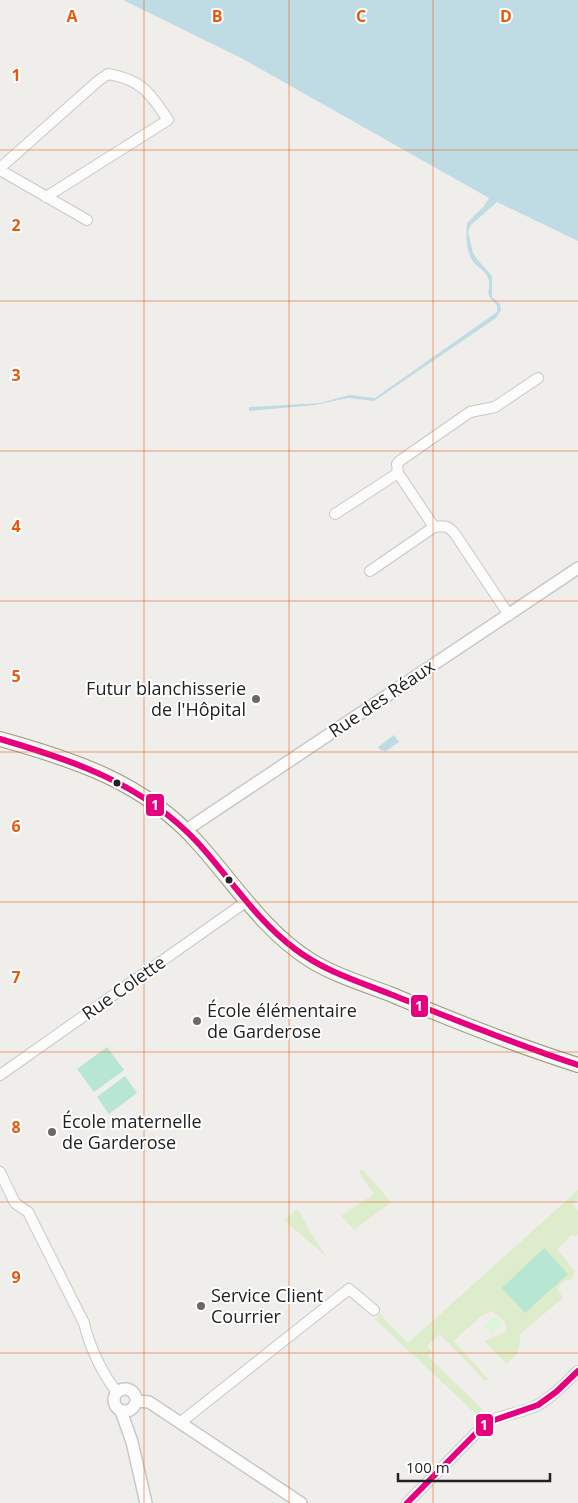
<svg xmlns="http://www.w3.org/2000/svg" width="578" height="1503" font-family="'Open Sans',sans-serif">
	<style>
		.grass { fill: #ddeccb }
		.park { fill: #daf5da }
		.pitch { fill: #b7e6d2 }
		.water { fill: #bfdbe3 }
		.lines { fill: none; stroke-linecap: round; stroke-linejoin: round }
		.minor-casing { stroke: #c9c8c7; stroke-width: 12 }
		.tertiary-casing { stroke: #c9c8c7; stroke-width: 14 }
		.secondary-casing { stroke: #999a82; stroke-width: 16 }
		.minor { stroke: #fdfcfc; stroke-width: 10 }
		.tertiary { stroke: #fdfcfc; stroke-width: 11 }
		.secondary { stroke: #f4f4ed; stroke-width: 14 }
		.bus-1-casing { stroke: #fff; stroke-width: 10 }
		.bus-1 { stroke: #e6007e; stroke-width: 6 }
		.grid { fill: none; stroke: #e8590c; stroke-width: 1; stroke-opacity: 0.55 }
		.poi-dot { fill: #6a6968; stroke: #fff; stroke-width: 2 }
		.bus-dot { fill: #222; stroke: #fff; stroke-width: 2 }
		.labels { text-anchor: middle; stroke-width: 4; stroke-linejoin: round; paint-order: stroke }
		.poi-label { font-size: 18px; fill: #222; stroke: #fff; text-anchor: start }
		.street-label { font-size: 18px; fill: #222; stroke: #fff }
		.grid-label { font-size: 16px; text-anchor: middle; font-weight: bold; fill: #e8590c; stroke: #fff; stroke-width: 4; stroke-linejoin: round; paint-order: stroke }
		.line-badge { stroke: #fff; stroke-width: 2 }
		.badge-label { font-size: 14px; text-anchor: middle; font-weight: bold; fill: #fff }
	</style>
	<rect width="100%" height="100%" fill="#f0eeeb"/>
	<g class="grass">
		<polygon points="362,1169 391,1202 354,1230 341,1216 374,1194 359,1172"/>
		<path d="M578,1190V1200L573,1204L578,1211V1234L575,1237L572,1235L557,1249L575,1271L572,1279L564,1281L557,1288L563,1298L520,1334C520,1351 519,1354 506,1364L484,1341L506,1332L505,1322L492,1311L481,1316L454,1341L488,1379L485,1381L440,1334L427,1346L432,1352L428,1356L482,1409L478,1416L375,1319L380,1314L408,1343Z"/>
		<polygon points="298,1209 310,1232 326,1256 284,1220"/>
	</g>
	<polygon class="park" points="495,1316 503,1324 492,1334 484,1326"/>
	<g class="pitch">
		<polygon points="107,1047 124,1070 94,1092 77,1069"/>
		<polygon points="125,1076 137,1093 109,1114 97,1097"/>
		<polygon points="544,1248 568,1274 525,1313 502,1288"/>
	</g>
	<g class="water">
		<path d="M123,0H578V241L497,202L471,225L468,232L473,253L477,259L492,276V297L500,304L501,310L496,318L374,401L348,398L315,405L249,411V407L320,403L349,395L375,398L497,312V305C481,291 493,291 488,278C486,272 479,268 475,264C465,252 466,237 467,223L484,206L489,198L241,58Z"/>
		<polygon points="394,735 399,742 385,752 383,750 381,751 378,747"/>
	</g>
	<g class="lines">
		<defs>
			<g id="minor">
				<path d="M0,168L98,81L108,74C141,79 151,94 168,120L46,197"/>
				<polyline points="0,170 87,220"/>
				<polyline points="398,473 397,464 401,460 470,412 495,407 538,378"/>
				<path d="M335,514L398,473L434,527C444,525 449,526 455,534L509,615"/>
				<polyline points="370,571 434,527"/>
				<polyline points="0,1075 247,901"/>
				<path d="M0,1172L15,1203L28,1212L84,1323C89,1345 102,1374 117,1392"/>
				<polyline points="181,1422 349,1289 374,1310"/>
				<path d="M407,1503L486,1423C500,1415 516,1414 531,1408C549,1401 564,1384 578,1371"/>
			</g>
			<g id="tertiary">
				<polyline points="186,830 578,568"/>
				<circle cx="125" cy="1400" r="11"/>
				<polyline points="136,1401 149,1402 301,1503"/>
				<polyline points="121,1411 132,1442 146,1503"/>
			</g>
			<path id="secondary" d="M0,739C75,760 144,782 198,843C234,883 264,931 310,960C334,975 364,984 390,994C452,1020 514,1045 578,1065"/>
		</defs>
		<use href="#minor" class="minor-casing"/>
		<use href="#tertiary" class="tertiary-casing"/>
		<use href="#secondary" class="secondary-casing"/>
		<use href="#minor" class="minor"/>
		<use href="#tertiary" class="tertiary"/>
		<use href="#secondary" class="secondary"/>
		<defs>
			<g id="bus-1">
				<path d="M0,739C75,761 143,784 198,843C230,878 256,920 295,949C324,971 357,981 390,994C453,1019 514,1044 578,1065"/>
				<polyline points="407,1503 486,1423 538,1405 556,1392 578,1371"/>
			</g>
		</defs>
		<use href="#bus-1" class="bus-1-casing"/>
		<use href="#bus-1" class="bus-1"/>
	</g>
	<path class="grid" d="M144,0V1503M289,0V1503M433,0V1503M0,150H578M0,301H578M0,451H578M0,601H578M0,752H578M0,902H578M0,1052H578M0,1202H578M0,1353H578"/>
	<g class="poi-dot">
		<circle cx="256" cy="699" r="5"/>
		<circle cx="197" cy="1021" r="5"/>
		<circle cx="52" cy="1132" r="5"/>
		<circle cx="201" cy="1306" r="5"/>
	</g>
	<g class="bus-dot">
		<circle cx="117" cy="783" r="4.5"/>
		<circle cx="229" cy="880" r="4.5"/>
	</g>
	<g class="labels">
		<g class="poi-label">
			<text x="246" y="695" text-anchor="end">Futur blanchisserie<tspan x="246" dy="21">de l'Hôpital</tspan></text>
			<text x="207" y="1017">École élémentaire<tspan x="207" dy="21">de Garderose</tspan></text>
			<text x="62" y="1128">École maternelle<tspan x="62" dy="21">de Garderose</tspan></text>
			<text x="211" y="1302">Service Client<tspan x="211" dy="21">Courrier</tspan></text>
		</g>
		<g class="street-label">
			<text transform="translate(382 699) rotate(-34)" y="6">Rue des Réaux</text>
			<text transform="translate(124 988) rotate(-35)" y="6">Rue Colette</text>
		</g>
	</g>
	<g class="grid-label">
		<text x="72" y="22">A</text>
		<text x="217" y="22">B</text>
		<text x="361" y="22">C</text>
		<text x="506" y="22">D</text>
		<text x="16" y="81">1</text>
		<text x="16" y="231">2</text>
		<text x="16" y="381">3</text>
		<text x="16" y="532">4</text>
		<text x="16" y="682">5</text>
		<text x="16" y="832">6</text>
		<text x="16" y="983">7</text>
		<text x="16" y="1133">8</text>
		<text x="16" y="1283">9</text>
	</g>
	<g class="line-badge">
		<rect x="145" y="793" width="20" height="24" rx="5" fill="#e6007e"/>
		<rect x="410" y="994" width="19" height="24" rx="5" fill="#e6007e"/>
		<rect x="475" y="1413" width="19" height="24" rx="5" fill="#e6007e"/>
	</g>
	<g class="badge-label">
		<text x="155" y="810">1</text>
		<text x="419" y="1011">1</text>
		<text x="484" y="1430">1</text>
	</g>
	<path d="M398 1473v8h152v-8" fill="none" stroke="#222222" stroke-width="2.5"/>
	<text x="406" y="1473" font-size="15" fill="#222222" stroke="#ffffff" stroke-width="4" paint-order="stroke">100 m</text>
</svg>
